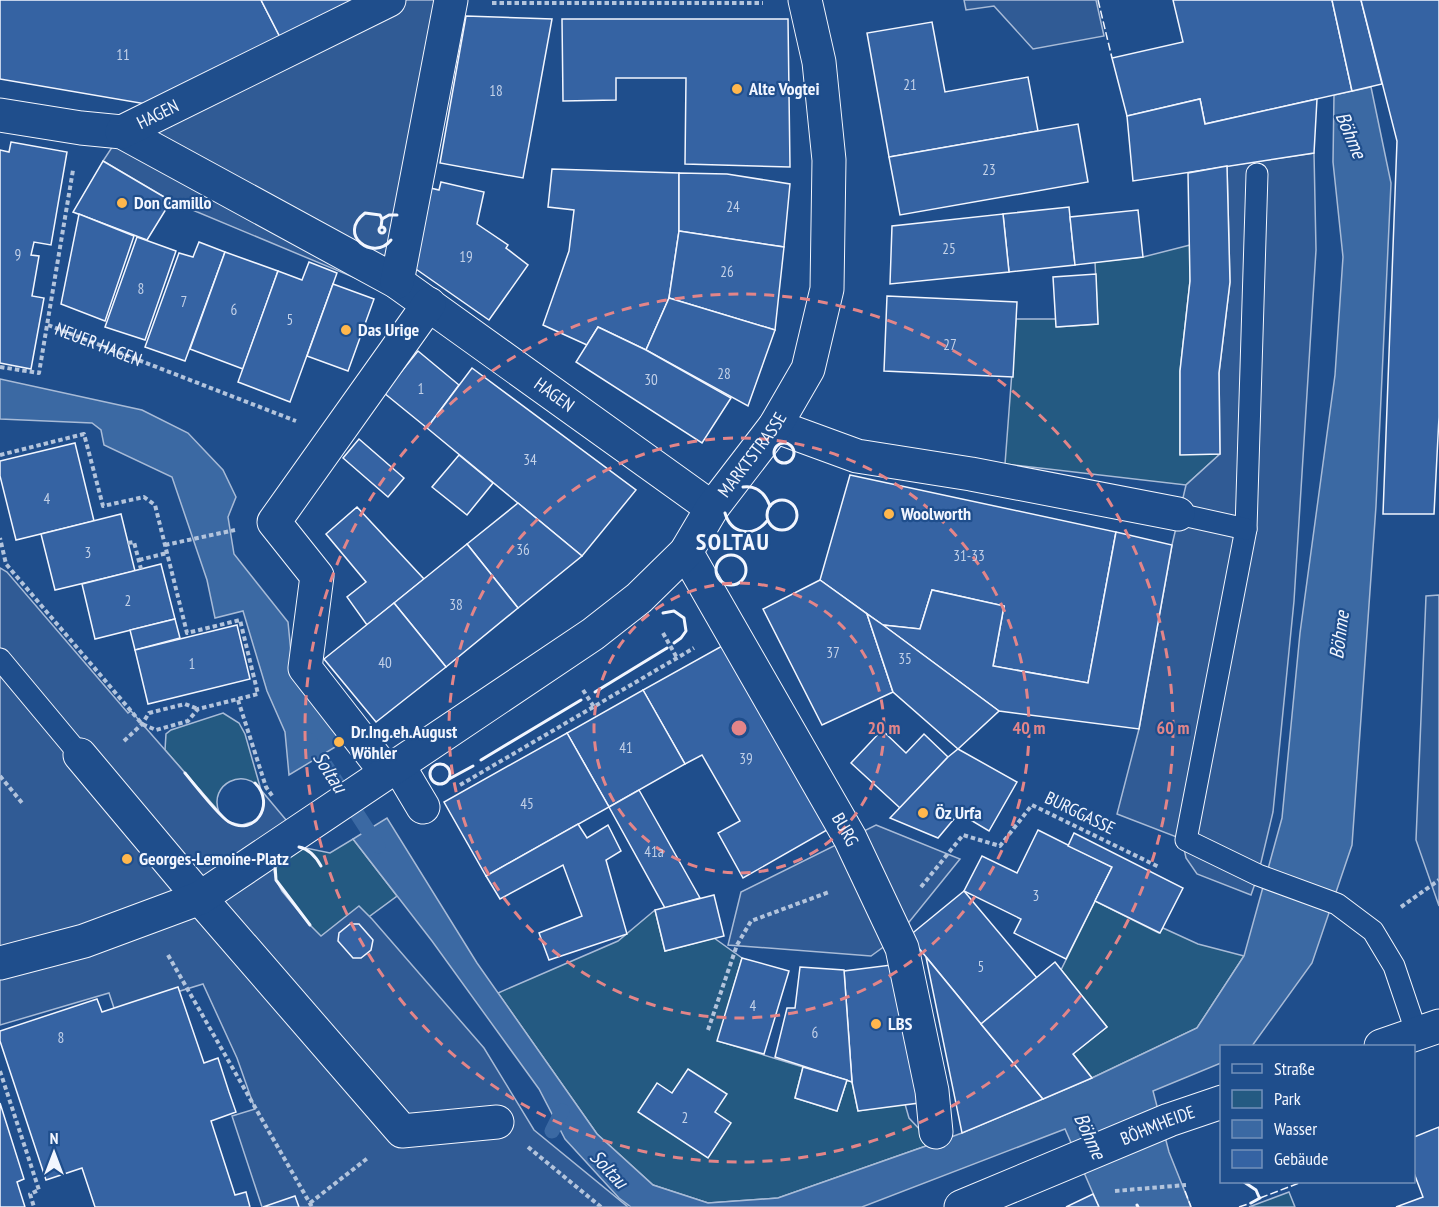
<svg xmlns="http://www.w3.org/2000/svg" width="1439" height="1207" font-family="'PT Sans Narrow',sans-serif">
	<style>
		.green { fill: #245a82; stroke: #a8bbd7; stroke-width: 1.5 }
		.parking { fill: #305b95; stroke: #a8bbd7; stroke-width: 1.5 }
		.water { fill: #3b69a3; stroke: #a8bbd7; stroke-width: 1.5 }
		.lines { fill: none; stroke-linecap: round; stroke-linejoin: round }
		.stream { stroke: #3b69a3; stroke-width: 15 }
		.building { fill: #3563a3; stroke: #f2f6ff; stroke-width: 1.5 }
		.service-casing { stroke: #f2f6ff; stroke-width: 23 }
		.pedestrian-casing { stroke: #f2f6ff; stroke-width: 35 }
		.minor-casing { stroke: #f2f6ff; stroke-width: 35 }
		.path { stroke: #b3c4dc; stroke-width: 4; stroke-dasharray: 4.5 3; stroke-linecap: butt }
		.service { stroke: #1f4e8c; stroke-width: 21 }
		.pedestrian { stroke: #1f4e8c; stroke-width: 33 }
		.minor { stroke: #1f4e8c; stroke-width: 33 }
		.fence { stroke: #f2f6ff; stroke-width: 1.5; stroke-dasharray: 8 3; stroke-linecap: butt }
		.wall { stroke: #f2f6ff; stroke-width: 3 }
		.ring { fill: none; stroke: #e38589; stroke-width: 3; stroke-dasharray: 10 8 }
		.poi-dot { fill: #ffb74d; stroke: #1f4e8c; stroke-width: 2 }
		.labels { text-anchor: middle; stroke-width: 4.5; stroke-linejoin: round; paint-order: stroke }
		.number-label { font-size: 15px; fill: #c3d1e8 }
		.poi-label { font-size: 18px; font-weight: bold; fill: #f2f6ff; stroke: #1f4e8c; text-anchor: start }
		.street-label { font-size: 18px; fill: #f2f6ff; stroke: #1f4e8c }
		.water-label { font-size: 20px; font-style: italic; fill: #f2f6ff; stroke: #1f4e8c }
		.district-label { font-size: 24px; font-weight: bold; letter-spacing: 1.5px; fill: #f2f6ff; stroke: #1f4e8c }
		.centre { fill: #e38589; stroke: #1f4e8c; stroke-width: 3 }
		.ring-label { font-size: 18px; text-anchor: middle; font-weight: bold; fill: #e38589; stroke: #1f4e8c; stroke-width: 4.5; stroke-linejoin: round; paint-order: stroke }
	</style>
	<rect width="100%" height="100%" fill="#1f4e8c"/>
	<g class="green">
		<polygon points="1190,245 1190,281 1180,371 1180,454 1220,454 1186,485 1005,464 1016,319 1056,319 1057,327 1098,324 1095,262 1143,257"/>
		<path d="M223,713L239,723L245,734L261,790C245,766 208,784 219,812L165,750L166,734L171,730Z"/>
		<path d="M353,839L397,896L359,924L320,937C307,921 283,899 276,880C273,874 274,867 275,861L296,846L330,853Z"/>
		<polygon points="1095,901 1159,933 1163,928 1198,944 1244,956 1197,1028 1092,1078 1073,1054 1107,1027 1061,970"/>
		<polygon points="655,910 665,951 714,938 742,958 718,1041 803,1067 795,1098 837,1111 847,1080 852,1082 858,1111 905,1104 909,1118 922,1132 926,1146 778,1198 708,1203 653,1185 597,1134 498,993 618,941"/>
		<polygon points="1289,1192 1295,1207 1249,1207"/>
	</g>
	<g class="parking">
		<polygon points="361,0 451,0 377,287 171,201 103,161 122,132"/>
		<polygon points="964,0 1096,0 1104,36 1033,49 994,6 966,10"/>
		<polygon points="1314,153 1316,250 1294,601 1273,812 1258,875 1251,895 1197,874 1186,858 1182,839 1117,814 1139,729 1172,545 1186,485 1220,454 1219,373 1230,282 1227,166"/>
		<polygon points="0,568 7,572 128,713 131,711 228,822 242,825 255,821 260,816 264,803 261,790 297,833 275,861 274,871 276,880 282,891 310,925 321,936 359,906 372,919 484,1048 534,1130 628,1207 262,1207 232,1116 255,1109 237,1058 203,984 115,1011 109,993 0,1025"/>
		<polygon points="1439,595 1439,906 1416,840 1426,596"/>
		<polygon points="876,825 960,859 897,937 871,956 728,945 741,892"/>
	</g>
	<g class="water">
		<polygon points="1371,87 1391,183 1376,506 1352,845 1312,963 1252,1046 1222,1046 1221,1063 1153,1091 1169,1152 1191,1207 1099,1207 1065,1129 862,1207 631,1207 619,1198 565,1139 539,1089 432,941 353,839 387,818 477,963 597,1134 653,1185 708,1203 778,1198 926,1146 962,1133 1092,1078 1197,1028 1244,956 1282,818 1300,633 1335,375 1343,257 1333,162 1334,95"/>
		<polygon points="0,379 142,410 188,433 223,470 236,497 228,517 234,554 288,622 292,663 350,738 289,775 285,732 267,691 243,611 215,618 207,580 172,477 104,445 101,430 92,423 0,419"/>
	</g>
	<g class="lines">
		<g class="stream">
			<polyline points="309,740 378,846"/>
			<polyline points="552,1131 562,1111"/>
		</g>
	</g>
	<g class="building">
		<polygon points="0,0 261,0 281,39 146,104 0,79"/>
		<polygon points="261,0 361,0 281,39"/>
		<polygon points="1173,0 1332,0 1352,91 1205,124 1200,99 1127,116 1112,58 1183,42"/>
		<polygon points="1332,0 1361,0 1382,84 1352,91"/>
		<polygon points="1361,0 1439,0 1439,417 1434,514 1383,514 1397,141"/>
		<polygon points="466,16 552,19 523,178 440,163"/>
		<polygon points="562,19 788,19 790,167 685,164 686,78 616,78 616,100 563,101"/>
		<polygon points="932,22 945,92 1028,77 1038,131 889,157 867,33"/>
		<polygon points="1200,99 1205,124 1317,99 1314,153 1133,181 1127,116"/>
		<polygon points="1078,124 1088,182 900,215 889,157"/>
		<polygon points="11,142 67,152 51,245 34,242 31,255 39,256 32,296 44,298 31,369 0,363 0,150 9,152"/>
		<polygon points="103,161 171,201 147,240 73,212"/>
		<polygon points="1227,166 1230,282 1219,373 1220,454 1180,455 1180,371 1190,281 1188,173"/>
		<polygon points="552,169 679,173 679,231 669,298 646,350 598,327 587,345 543,325 569,251 574,210 548,207"/>
		<polygon points="679,173 727,174 790,184 784,247 679,231"/>
		<polygon points="441,182 484,192 477,224 508,245 506,248 528,265 489,320 413,267 422,186 439,190"/>
		<polygon points="1069,207 1075,265 1009,272 1003,214"/>
		<polygon points="1138,210 1143,257 1075,265 1070,217"/>
		<polygon points="79,214 134,236 105,321 61,304"/>
		<polygon points="1003,214 1009,272 890,284 892,226"/>
		<polygon points="679,231 784,247 775,330 669,298"/>
		<polygon points="137,237 176,251 145,340 105,327"/>
		<polygon points="199,242 225,252 185,361 145,347 179,253 193,257"/>
		<polygon points="225,252 278,271 243,369 190,349"/>
		<polygon points="309,262 337,273 290,402 238,382 278,271 302,280"/>
		<polygon points="1096,274 1098,324 1056,327 1053,277"/>
		<polygon points="333,284 374,299 348,371 307,356"/>
		<polygon points="887,296 1017,302 1013,377 884,371"/>
		<polygon points="669,298 775,330 748,406 646,350"/>
		<polygon points="598,327 646,350 731,398 702,443 576,362"/>
		<polygon points="418,351 459,385 427,428 384,393"/>
		<polygon points="472,368 636,490 582,556 427,428"/>
		<polygon points="359,439 404,478 388,497 343,458"/>
		<polygon points="75,443 94,521 16,540 0,476 0,461"/>
		<polygon points="459,455 493,483 467,515 432,487"/>
		<polygon points="850,475 1116,532 1088,683 993,666 1004,606 932,590 920,629 883,625 820,580"/>
		<polygon points="518,503 582,556 518,608 467,544"/>
		<polygon points="357,507 424,579 367,625 347,597 366,582 326,534"/>
		<polygon points="121,514 135,571 55,590 41,534"/>
		<polygon points="1116,532 1172,545 1139,729 999,711 883,625 920,629 932,590 1004,606 993,666 1088,683"/>
		<polygon points="467,544 518,608 446,667 394,603"/>
		<polygon points="161,564 175,619 95,639 82,584"/>
		<polygon points="820,580 867,614 893,692 822,725 763,609"/>
		<polygon points="394,603 446,667 376,722 324,659"/>
		<polygon points="867,614 883,625 999,711 958,749 893,692"/>
		<polygon points="175,619 180,638 135,650 130,630"/>
		<polygon points="237,625 250,679 148,704 135,650"/>
		<polygon points="722,646 827,830 743,878 718,833 740,821 702,755 685,764 643,690"/>
		<polygon points="643,690 685,764 609,807 567,733"/>
		<polygon points="882,730 906,753 924,734 948,757 900,808 851,763"/>
		<polygon points="567,733 609,807 486,876 444,802"/>
		<polygon points="958,749 1017,782 989,831 959,813 938,838 890,818 948,757"/>
		<polygon points="639,790 700,898 665,908 609,807"/>
		<polygon points="578,824 587,838 608,825 621,851 606,860 627,934 549,960 539,933 582,916 563,865 500,899 486,876"/>
		<polygon points="1038,830 1112,867 1066,959 1014,933 1021,919 964,891 982,856 1017,873"/>
		<polygon points="1074,833 1183,888 1160,933 1095,901 1112,867 1068,846"/>
		<polygon points="964,891 1037,978 981,1024 909,936"/>
		<polygon points="714,895 724,936 665,951 655,910"/>
		<polygon points="350,924 359,924 373,940 371,950 361,958 353,958 338,941 339,933"/>
		<polygon points="926,957 981,1024 1043,1099 962,1133"/>
		<polygon points="742,958 789,971 764,1054 717,1041"/>
		<polygon points="1055,962 1107,1027 1073,1054 1092,1078 1043,1099 981,1024"/>
		<polygon points="891,965 919,1103 858,1111 852,1082 844,971"/>
		<polygon points="800,967 844,970 852,1082 775,1057 787,1008 795,1008"/>
		<polygon points="178,987 204,1063 218,1058 229,1092 236,1112 211,1121 235,1195 246,1192 250,1207 95,1207 82,1168 46,1180 0,1041 0,1031 97,999 102,1012"/>
		<polygon points="803,1067 847,1080 837,1111 795,1098"/>
		<polygon points="688,1069 727,1094 715,1112 731,1123 708,1158 638,1112 657,1083 672,1093"/>
		<polygon points="0,1103 24,1179 17,1182 25,1207 0,1207"/>
		<polygon points="1439,1127 1439,1207 1396,1207 1423,1197 1414,1173 1414,1137"/>
		<polygon points="1093,1194 1099,1207 1066,1207"/>
		<polygon points="295,1196 299,1207 263,1207"/>
	</g>
	<g class="lines">
		<defs>
			<g id="service">
				<polyline points="1257,174 1246,529 1186,840 1258,875 1337,904 1373,931 1394,966 1417,1034"/>
				<polyline points="1178,514 1246,529"/>
				<polyline points="0,659 80,755"/>
			</g>
			<g id="pedestrian">
				<path id="s2" d="M0,115L81,128L122,132L397,282L712,508"/>
				<path id="s3" d="M122,132L389,0"/>
				<polyline points="397,282 451,0"/>
				<polyline points="775,426 857,456 971,474 1178,514"/>
				<path id="s4" d="M686,552L850,838L902,948L932,1091L936,1132"/>
				<polyline points="80,755 200,898 402,1131 497,1122"/>
				<polyline points="398,765 423,807"/>
				<polyline points="386,772 305,668 317,576 274,522 429,304"/>
				<path id="s5" d="M0,963L84,941L200,898L593,634L639,598L686,552L712,508L775,426L808,369L827,289L829,160L819,62L805,0"/>
			</g>
			<g id="minor">
				<polyline points="1381,1046 1439,1026"/>
				<path id="s6" d="M961,1207L1169,1120L1222,1102"/>
			</g>
		</defs>
		<use href="#service" class="service-casing"/>
		<use href="#pedestrian" class="pedestrian-casing"/>
		<use href="#minor" class="minor-casing"/>
		<g class="path">
			<polyline points="492,3 763,3"/>
			<path id="s1" d="M48,325L296,421"/>
			<polyline points="0,367 39,373 73,170"/>
			<polyline points="0,455 84,434 103,506 144,497 155,505 187,633 240,620 258,694 198,709 188,721 156,730 142,724 6,564 0,538"/>
			<polyline points="128,543 134,542 141,569"/>
			<polyline points="165,545 235,530"/>
			<polyline points="139,560 167,553"/>
			<polyline points="663,633 677,658"/>
			<polyline points="583,690 594,707"/>
			<polyline points="238,700 266,787 273,797"/>
			<polyline points="124,741 142,724 149,713 185,704 198,709"/>
			<polyline points="0,776 23,804"/>
			<polyline points="460,785 694,648"/>
			<polyline points="921,887 963,835 1000,846 1032,805 1159,867"/>
			<polyline points="1401,907 1439,880"/>
			<polyline points="168,955 312,1207"/>
			<polyline points="708,1030 737,945 751,921 829,892"/>
			<polyline points="0,1071 39,1190 30,1194 34,1207"/>
			<polyline points="528,1147 601,1207"/>
			<polyline points="1115,1191 1186,1185"/>
			<polyline points="310,1203 369,1157"/>
		</g>
		<use href="#service" class="service"/>
		<use href="#pedestrian" class="pedestrian"/>
		<use href="#minor" class="minor"/>
		<g class="fence">
			<polyline points="1098,0 1112,58"/>
			<polyline points="1185,1191 1191,1207"/>
			<polyline points="1260,1198 1302,1182"/>
			<polyline points="1239,1207 1251,1203"/>
		</g>
		<g class="wall">
			<polyline points="382,219 389,215 397,215"/>
			<circle cx="382" cy="230" r="3"/>
			<path d="M381,227L382,219L380,215L365,213C336,235 374,262 391,240"/>
			<circle cx="784" cy="453" r="10"/>
			<path d="M743,487C757,485 765,493 770,506"/>
			<circle cx="782" cy="515" r="15"/>
			<path d="M725,513C731,534 753,538 767,521"/>
			<circle cx="731" cy="570" r="15"/>
			<polyline points="663,613 674,611 684,618 686,631 681,638 674,643"/>
			<polyline points="595,692 667,648"/>
			<polyline points="481,760 581,700"/>
			<circle cx="440" cy="774" r="10"/>
			<path d="M185,773C193,783 220,817 229,822C255,837 276,804 255,783"/>
			<polyline points="449,779 473,766"/>
			<path d="M299,847C310,849 316,857 321,866"/>
			<polyline points="275,864 276,880 310,925"/>
			<polyline points="1244,1182 1256,1190 1259,1197"/>
			<polyline points="1251,1203 1260,1198"/>
			<polyline points="1137,1205 1138,1207"/>
		</g>
	</g>
	<g class="ring">
		<circle cx="739" cy="728" r="145"/>
		<circle cx="739" cy="728" r="290"/>
		<circle cx="739" cy="728" r="434"/>
	</g>
	<g class="poi-dot">
		<circle cx="737" cy="89" r="6"/>
		<circle cx="122" cy="203" r="6"/>
		<circle cx="346" cy="330" r="6"/>
		<circle cx="889" cy="514" r="6"/>
		<circle cx="339" cy="742" r="6"/>
		<circle cx="923" cy="813" r="6"/>
		<circle cx="127" cy="859" r="6"/>
		<circle cx="876" cy="1024" r="6"/>
	</g>
	<g class="labels">
		<g class="number-label">
			<text x="123" y="60">11</text>
			<text x="910" y="90">21</text>
			<text x="496" y="96">18</text>
			<text x="989" y="175">23</text>
			<text x="733" y="212">24</text>
			<text x="949" y="254">25</text>
			<text x="18" y="260">9</text>
			<text x="466" y="262">19</text>
			<text x="727" y="277">26</text>
			<text x="141" y="294">8</text>
			<text x="184" y="307">7</text>
			<text x="234" y="315">6</text>
			<text x="290" y="325">5</text>
			<text x="950" y="350">27</text>
			<text x="724" y="379">28</text>
			<text x="651" y="385">30</text>
			<text x="421" y="394">1</text>
			<text x="530" y="465">34</text>
			<text x="47" y="504">4</text>
			<text x="523" y="555">36</text>
			<text x="88" y="558">3</text>
			<text x="969" y="561">31-33</text>
			<text x="128" y="606">2</text>
			<text x="456" y="610">38</text>
			<text x="833" y="658">37</text>
			<text x="905" y="664">35</text>
			<text x="385" y="668">40</text>
			<text x="192" y="669">1</text>
			<text x="626" y="753">41</text>
			<text x="746" y="764">39</text>
			<text x="527" y="809">45</text>
			<text x="654" y="857">41a</text>
			<text x="1036" y="901">3</text>
			<text x="981" y="972">5</text>
			<text x="753" y="1011">4</text>
			<text x="815" y="1038">6</text>
			<text x="61" y="1043">8</text>
			<text x="685" y="1123">2</text>
		</g>
		<g class="poi-label">
			<text x="749" y="95">Alte Vogtei</text>
			<text x="134" y="209">Don Camillo</text>
			<text x="358" y="336">Das Urige</text>
			<text x="901" y="520">Woolworth</text>
			<text x="351" y="738">Dr.Ing.eh.August<tspan x="351" dy="21">Wöhler</tspan></text>
			<text x="935" y="819">Öz Urfa</text>
			<text x="139" y="865">Georges-Lemoine-Platz</text>
			<text x="888" y="1030">LBS</text>
		</g>
		<g class="street-label">
			<text dy="6" stroke="none"><textPath href="#s3" startOffset="40">HAGEN</textPath></text>
			<text dy="6" stroke="none"><textPath href="#s1" startOffset="54">NEUER HAGEN</textPath></text>
			<text dy="6" stroke="none"><textPath href="#s2" startOffset="630">HAGEN</textPath></text>
			<text dy="6" stroke="none"><textPath href="#s5" startOffset="926">MARKTSTRASSE</textPath></text>
			<text transform="translate(1080 813) rotate(26)" y="6">BURGGASSE</text>
			<text dy="6" stroke="none"><textPath href="#s4" startOffset="320">BURG</textPath></text>
			<text dy="6" stroke="none"><textPath href="#s6" startOffset="213">BÖHMHEIDE</textPath></text>
		</g>
		<g class="water-label">
			<text transform="translate(1351 135) rotate(67)" y="7">Böhme</text>
			<text transform="translate(1339 635) rotate(-83)" y="7">Böhme</text>
			<text transform="translate(330 772) rotate(57)" y="7">Soltau</text>
			<text transform="translate(1090 1136) rotate(65)" y="7">Böhme</text>
			<text transform="translate(609 1169) rotate(47)" y="7">Soltau</text>
		</g>
		<g class="district-label">
			<text x="733" y="550">SOLTAU</text>
		</g>
	</g>
	<circle cx="739" cy="728" r="9" class="centre"/>
	<g class="ring-label">
		<text x="884" y="734">20 m</text>
		<text x="1029" y="734">40 m</text>
		<text x="1173" y="734">60 m</text>
	</g>
	<rect x="1220" y="1045" width="195" height="138" fill="#1f4e8c" stroke="#7391ba" stroke-width="1.5"/>
	<rect x="1232" y="1064" width="30" height="9" fill="#1f4e8c" stroke="#7391ba" stroke-width="1.5"/>
	<text x="1274" y="1075" font-size="18" fill="#f2f6ff">Straße</text>
	<rect x="1232" y="1090" width="30" height="18" fill="#245a82" stroke="#7391ba" stroke-width="1.5"/>
	<text x="1274" y="1105" font-size="18" fill="#f2f6ff">Park</text>
	<rect x="1232" y="1120" width="30" height="18" fill="#3b69a3" stroke="#7391ba" stroke-width="1.5"/>
	<text x="1274" y="1135" font-size="18" fill="#f2f6ff">Wasser</text>
	<rect x="1232" y="1150" width="30" height="18" fill="#3563a3" stroke="#7391ba" stroke-width="1.5"/>
	<text x="1274" y="1165" font-size="18" fill="#f2f6ff">Gebäude</text>
	<g transform="translate(54 1153)" stroke="#1f4e8c" stroke-width="4.5" paint-order="stroke">
	<path d="M0-4.5L10 22L0 15L-10 22Z" fill="#f2f6ff"/>
	<text y="-9" font-size="16" font-weight="bold" text-anchor="middle" fill="#f2f6ff">N</text>
	</g>
</svg>
